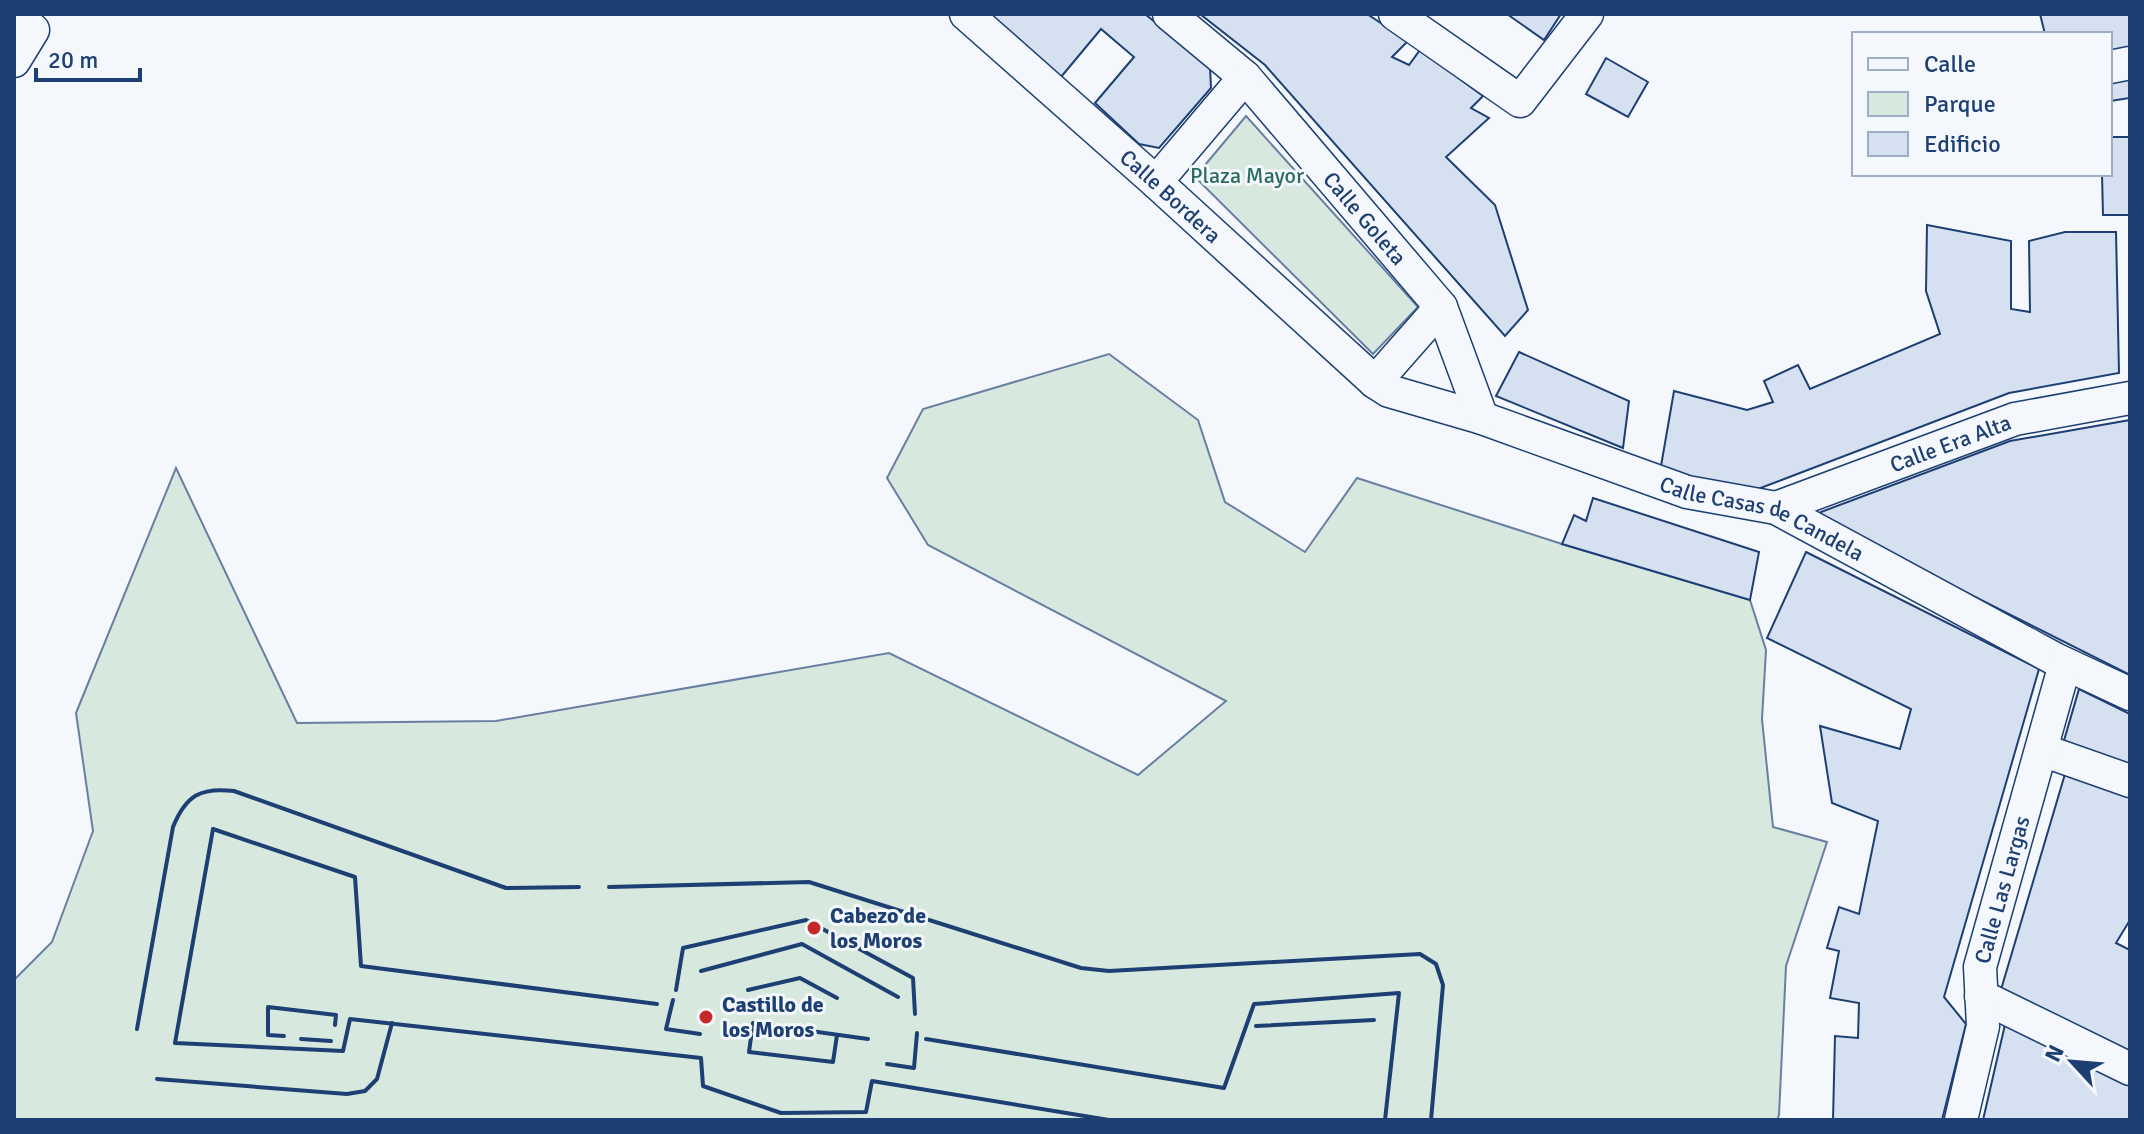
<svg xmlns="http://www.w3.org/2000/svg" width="2144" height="1134" font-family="Signika,sans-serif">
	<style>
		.green { fill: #d7e8df; stroke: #687fa3; stroke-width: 2 }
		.building { fill: #d5e0f0; stroke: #1d3f73; stroke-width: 2 }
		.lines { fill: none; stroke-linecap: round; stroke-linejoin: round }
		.street-casing { stroke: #1d3f73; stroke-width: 35 }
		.street { stroke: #f4f7fb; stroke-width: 32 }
		.wall { stroke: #1d3f73; stroke-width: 4 }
		.poi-dot { fill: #c62828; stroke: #f4f7fb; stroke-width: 3 }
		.labels { text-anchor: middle; stroke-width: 6; stroke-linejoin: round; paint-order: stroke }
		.park-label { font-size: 22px; fill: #2c6c60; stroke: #f4f7fb }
		.street-label { font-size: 22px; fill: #1d3f73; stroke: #f4f7fb }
		.poi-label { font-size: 22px; font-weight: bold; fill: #1d3f73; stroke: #f4f7fb; text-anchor: start }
	</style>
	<rect width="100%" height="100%" fill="#f4f7fb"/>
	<g class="green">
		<polygon points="1246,116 1418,307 1373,354 1195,177"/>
		<polygon points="1109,354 1198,420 1225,502 1305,552 1357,478 1562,544 1750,600 1766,650 1762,719 1773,827 1827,842 1786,966 1779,1115 1777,1120 14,1120 14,980 52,942 93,831 76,713 176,468 297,723 496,721 889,653 1138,775 1226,701 928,545 887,478 923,409"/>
	</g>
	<g class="building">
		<polygon points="990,14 1145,14 1210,67 1211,88 1159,148 1139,144 1095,103 1134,57 1101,29 1061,77"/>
		<polygon points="1200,14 1367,14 1408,41 1392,57 1409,65 1420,50 1483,96 1471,108 1489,118 1446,157 1495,205 1528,310 1505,336 1265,65"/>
		<polygon points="1507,14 1561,14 1544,40"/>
		<polygon points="2040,14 2130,14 2130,49 2110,54 2110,34 2045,34"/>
		<polygon points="1606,58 1648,82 1628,117 1586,94"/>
		<polygon points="2130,74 2130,98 2110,101 2110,77"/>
		<polygon points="2110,137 2130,137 2130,215 2103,215 2102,174 2110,174"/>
		<polygon points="1927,225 2011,241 2011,309 2030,312 2029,241 2065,232 2116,232 2119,373 2009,393 1758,489 1687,480 1661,466 1674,391 1747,410 1773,402 1764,381 1798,365 1810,389 1940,334 1926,291"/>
		<polygon points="1519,352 1629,401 1623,448 1496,396"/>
		<polygon points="2130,420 2130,675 1820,519 1821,512 2010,441"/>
		<polygon points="1593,498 1759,552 1750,600 1562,544 1574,515 1586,521"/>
		<polygon points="1806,552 2039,669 1944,997 1966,1024 1942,1120 1833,1120 1835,1036 1858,1038 1859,1003 1830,998 1839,951 1827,948 1839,907 1859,914 1878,821 1832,803 1820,726 1900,749 1911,709 1767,638"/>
		<polygon points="2079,689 2130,714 2130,771 2063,744"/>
		<polygon points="2065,774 2130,794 2130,920 2116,943 2130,950 2130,1059 2000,993"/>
		<polygon points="2007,1016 2130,1077 2130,1120 1983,1120"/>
	</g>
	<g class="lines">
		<defs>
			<g id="street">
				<path id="s1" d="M966,14L1156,182L1375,382L1389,391L1482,418L1687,492L1776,508L2055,659L2130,694"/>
				<path id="s2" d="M1169,14L1245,77L1441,307L1482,418"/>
				<polyline points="1395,14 1520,101 1587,14"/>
				<polyline points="14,16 33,30 14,61"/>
				<polyline points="2110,67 2130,63"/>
				<polyline points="1156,182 1245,77"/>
				<polyline points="1375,382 1441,307"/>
				<path id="s3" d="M1776,508L2015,419L2130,398"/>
				<polyline points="2042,750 2130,781"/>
				<polyline points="1981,996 2130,1069"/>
				<path id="s4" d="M1961,1120L1983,1026L1980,967L2065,664"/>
			</g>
		</defs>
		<use href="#street" class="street-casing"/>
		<use href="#street" class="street"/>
		<g class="wall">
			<polyline points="609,887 809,882 1081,968 1109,971 1420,954 1436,964 1443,985 1431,1120"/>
			<polyline points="701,971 802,944 898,997"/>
			<polyline points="676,990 683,948 806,920 913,978 915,1014"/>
			<polyline points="748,990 800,978 837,998"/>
			<polyline points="673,1000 666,1029 700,1034"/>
			<polyline points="657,1004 361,966 355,877 213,829 175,1043 343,1051 350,1019 701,1058 703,1086 781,1113 866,1112 872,1081 1109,1120"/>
			<polyline points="1256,1026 1374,1020"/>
			<path d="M137,1029L173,827C186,795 201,787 234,791L506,888L579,887"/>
			<polyline points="837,1035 833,1062 749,1052 753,1023 868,1039"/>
			<polyline points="284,1036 268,1035 268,1007 336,1015 335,1025"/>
			<polyline points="301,1039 331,1041"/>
			<polyline points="926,1039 1224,1088 1254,1004 1399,993 1385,1120"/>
			<polyline points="887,1064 914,1068 917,1033"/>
			<polyline points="157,1079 347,1094 365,1091 377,1079 392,1023"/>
		</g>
	</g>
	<g class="poi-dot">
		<circle cx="814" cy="928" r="8"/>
		<circle cx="706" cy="1017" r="8"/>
	</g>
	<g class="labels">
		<g class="park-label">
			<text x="1247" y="183">Plaza Mayor</text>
		</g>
		<g class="street-label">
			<text dy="8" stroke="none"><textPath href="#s1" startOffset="274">Calle Bordera</textPath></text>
			<text dy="8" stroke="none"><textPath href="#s2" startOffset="284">Calle Goleta</textPath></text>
			<text dy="8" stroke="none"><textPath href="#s3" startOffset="186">Calle Era Alta</textPath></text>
			<text dy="8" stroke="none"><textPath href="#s1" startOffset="962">Calle Casas de Candela</textPath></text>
			<text dy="8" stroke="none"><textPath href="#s4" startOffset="236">Calle Las Largas</textPath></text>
		</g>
		<g class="poi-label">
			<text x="830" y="923">Cabezo de<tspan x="830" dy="25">los Moros</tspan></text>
			<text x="722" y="1012">Castillo de<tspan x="722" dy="25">los Moros</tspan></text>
		</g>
	</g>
	<rect width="2144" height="1134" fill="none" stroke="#1d3f73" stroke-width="32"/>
	<rect x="1852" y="32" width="260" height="144" fill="#f4f7fb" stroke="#9eadc5" stroke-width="2"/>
	<rect x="1868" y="58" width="40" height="12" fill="#f4f7fb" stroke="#9eadc5" stroke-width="2"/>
	<text x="1924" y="72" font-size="24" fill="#1d3f73">Calle</text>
	<rect x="1868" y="92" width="40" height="24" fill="#d7e8df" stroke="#9eadc5" stroke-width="2"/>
	<text x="1924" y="112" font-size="24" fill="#1d3f73">Parque</text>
	<rect x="1868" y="132" width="40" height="24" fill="#d5e0f0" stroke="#9eadc5" stroke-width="2"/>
	<text x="1924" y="152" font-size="24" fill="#1d3f73">Edificio</text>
	<g transform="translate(2072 1062) rotate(296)" stroke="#f4f7fb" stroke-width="6" paint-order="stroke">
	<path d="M0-6L14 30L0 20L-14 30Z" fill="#1d3f73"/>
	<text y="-12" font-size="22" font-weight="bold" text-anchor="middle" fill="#1d3f73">N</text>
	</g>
	<path d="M36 68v12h104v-12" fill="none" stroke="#1d3f73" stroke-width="4"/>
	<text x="48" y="68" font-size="24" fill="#1d3f73" stroke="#f4f7fb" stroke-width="6" paint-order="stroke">20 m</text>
</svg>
